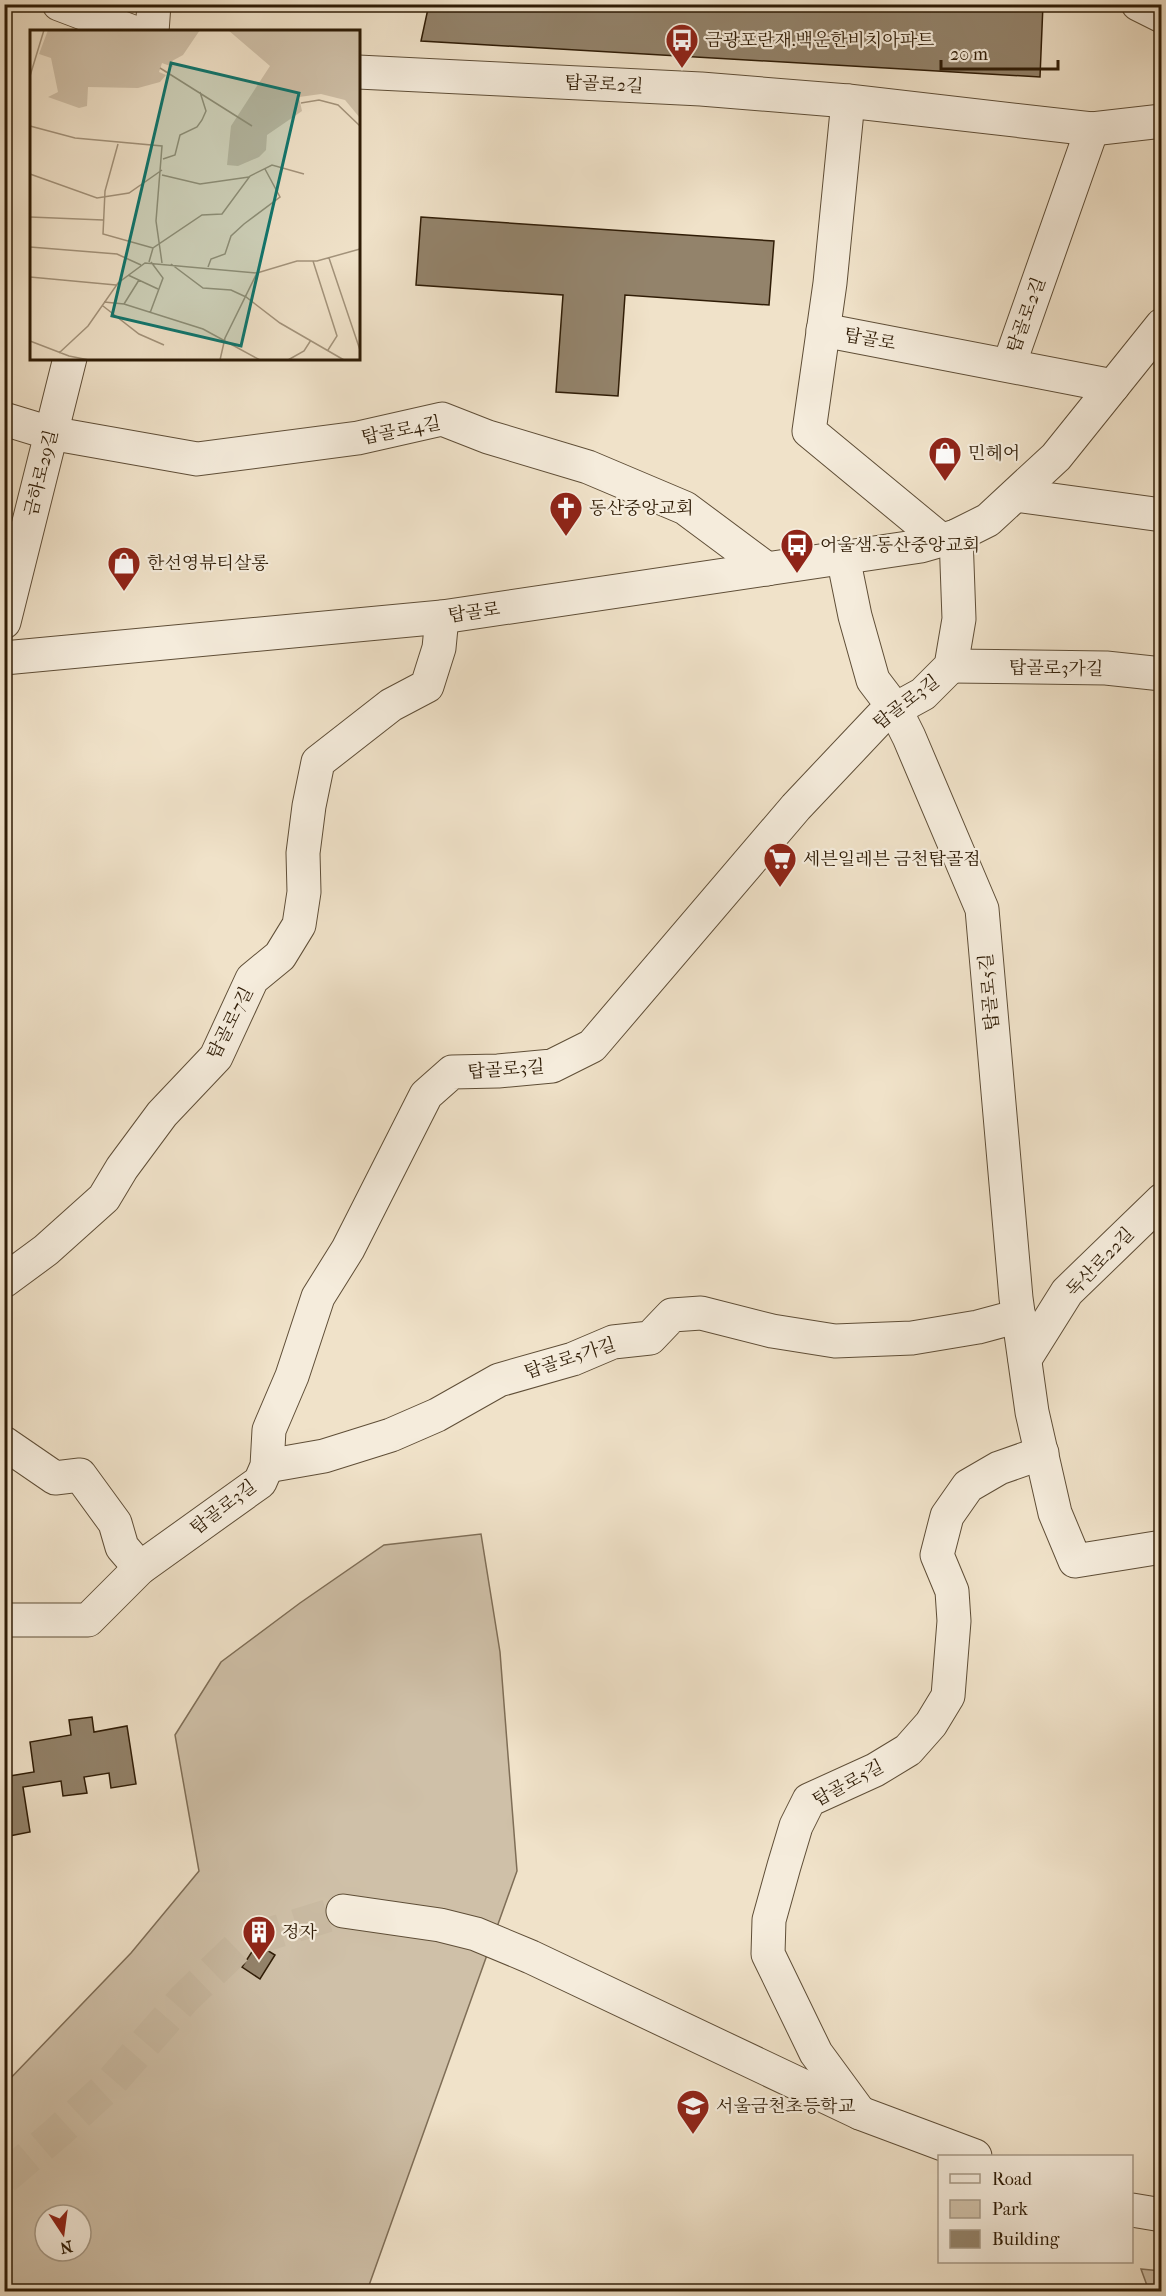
<svg xmlns="http://www.w3.org/2000/svg" width="1166" height="2296" font-family="'IM FELL French Canon','Noto Serif KR',serif">
	<style>
		.green { fill: #cfc0a8; stroke: #7f6e57; stroke-width: 1.5; fill-rule: evenodd }
		.building { fill: #93836b; stroke: #2f1c06; stroke-width: 1.5 }
		.lines { fill: none; stroke-linecap: round; stroke-linejoin: round }
		.tertiary-tunnel { stroke: #c9baa2; stroke-width: 33; stroke-dasharray: 33 16; stroke-linecap: butt }
		.minor-casing { stroke: #5f4e37; stroke-width: 35 }
		.tertiary-casing { stroke: #5f4e37; stroke-width: 35 }
		.minor { stroke: #f5ecdc; stroke-width: 33 }
		.tertiary { stroke: #f5ecdc; stroke-width: 33 }
		.labels { text-anchor: middle; stroke-width: 4.5; stroke-linejoin: round; paint-order: stroke }
		.poi-label { font-size: 18px; fill: #2f1c06; stroke: #f5ecdc; text-anchor: start }
		.street-label { font-size: 18px; fill: #2f1c06; stroke: #f5ecdc }
		.inset-road { fill: none; stroke: #a3937b; stroke-width: 1.5 }
		.view { fill: #0f766e; fill-opacity: 0.15; stroke: #0f766e; stroke-width: 3 }
		.inset-edge { fill: none; stroke: #2f1c06; stroke-width: 3 }
	</style>
	<rect width="100%" height="100%" fill="#f0e2c9"/>
	<filter id="stains"><feTurbulence type="fractalNoise" baseFrequency=".00333" numOctaves="4"/><feColorMatrix values="0 0 0 0 .2 0 0 0 0 .09 0 0 0 0 .02 0 0 0 .5 -.17"/></filter>
	<radialGradient id="worn" r=".72"><stop offset=".6" stop-color="#630" stop-opacity="0"/><stop offset="1" stop-color="#630" stop-opacity=".3"/></radialGradient>
	<g class="green">
		<path d="M481,1534L500,1652L517,1871L367,2291H5L4,2085L131,1953L199,1871L175,1735L221,1662L300,1603L384,1545ZM45,2215H81V2251H45Z"/>
		<polygon points="1141,2269 1161,2271 1161,2291 1149,2291"/>
	</g>
	<g class="building">
		<polygon points="429,4 1043,4 1040,77 421,41"/>
		<polygon points="421,217 774,241 769,305 625,295 618,396 556,392 563,295 416,285"/>
		<polygon points="92,1717 94,1732 127,1726 136,1784 111,1788 109,1773 84,1777 87,1793 63,1796 61,1781 23,1787 30,1832 4,1837 4,1777 34,1772 30,1742 71,1735 69,1720"/>
		<polygon points="257,1944 275,1955 260,1979 242,1967"/>
	</g>
	<g class="lines">
		<polyline class="tertiary-tunnel" points="4,2178 58,2132 107,2087 184,1999 243,1942 343,1911"/>
		<defs>
			<g id="minor">
				<polyline points="59,4 133,32"/>
				<polyline points="1138,4 1162,16"/>
				<polyline points="358,72 701,89 848,101 1092,129 1162,121"/>
				<polyline points="848,101 830,283 809,431 941,540"/>
				<polyline points="823,330 1113,386"/>
				<polyline points="1009,365 1092,129"/>
				<polyline points="4,419 50,433 197,459 358,438 442,419 488,437 588,467 685,508 767,569"/>
				<polyline points="1016,495 1162,515"/>
				<polyline points="843,557 855,616 873,680 895,709 909,737 982,909 1016,1298 1032,1412 1055,1513 1075,1561 1162,1547"/>
				<polyline points="951,666 1106,668 1162,674"/>
				<polyline points="4,1281 46,1250 104,1198 122,1168 162,1114 216,1057 252,979 280,956 299,925 304,892 303,853 309,806 318,762 391,705 427,686 439,648 442,617"/>
				<polyline points="1025,1359 1067,1292 1162,1200"/>
				<polyline points="4,1443 55,1478 80,1475 115,1523 122,1547 140,1568"/>
				<polyline points="267,1466 324,1456 391,1435 437,1415 499,1380 573,1359 613,1342 650,1338 672,1315 701,1313 772,1331 835,1341 912,1338 978,1327 1019,1316"/>
				<polyline points="4,1620 88,1620 140,1568 260,1482 267,1466 269,1430 292,1376 318,1297 348,1249 426,1095 452,1072 498,1071 552,1066 592,1046 796,807 881,717 923,694 951,666 959,619 956,536"/>
				<polyline points="860,2113 816,2053 768,1954 769,1920 784,1866 796,1826 809,1800 875,1770 908,1750 931,1724 948,1696 954,1621 952,1591 937,1555 947,1516 968,1486 999,1468 1042,1453"/>
			</g>
			<g id="tertiary">
				<polyline points="152,32 154,4"/>
				<polyline points="4,622 70,358"/>
				<polyline points="4,658 442,617 921,546 956,536 988,520 1056,457 1162,325"/>
				<polyline points="343,1911 440,1925 476,1934 531,1957 860,2113 975,2156"/>
				<polyline points="1132,2210 1162,2215"/>
			</g>
		</defs>
		<use href="#minor" class="minor-casing"/>
		<use href="#tertiary" class="tertiary-casing"/>
		<use href="#minor" class="minor"/>
		<use href="#tertiary" class="tertiary"/>
	</g>
	<defs>
		<symbol id="bus-pin" viewBox="-11 -11 22 30"><path d="M0 17L-7.5 6A9.5 9.5 0 1 1 7.5 6Z" fill="#8f2418" stroke="#f5ecdc"/><path d="M-5-6H5V4H4V6H2V4H-2V6H-4V4H-5ZM-3.5-4V0h7V-4ZM-3.5 1.2v1.5H-2V1.2ZM2 1.2v1.5H3.5V1.2Z" fill="#fff"/></symbol>
		<symbol id="shop-pin" viewBox="-11 -11 22 30"><path d="M0 17L-7.5 6A9.5 9.5 0 1 1 7.5 6Z" fill="#8f2418" stroke="#f5ecdc"/><path d="M-5-2.5h2.3a2.7 3.5 0 0 1 5.4 0H5L5.5 6h-11ZM-1.5-2.5h3a1.5 2.3 0 0 0-3 0Z" fill="#fff"/></symbol>
		<symbol id="church-pin" viewBox="-11 -11 22 30"><path d="M0 17L-7.5 6A9.5 9.5 0 1 1 7.5 6Z" fill="#8f2418" stroke="#f5ecdc"/><path d="M-1.2-6h2.4v3.5h3.3v2.4h-3.3V6h-2.4V-.1h-3.3v-2.4h3.3Z" fill="#fff"/></symbol>
		<symbol id="supermarket-pin" viewBox="-11 -11 22 30"><path d="M0 17L-7.5 6A9.5 9.5 0 1 1 7.5 6Z" fill="#8f2418" stroke="#f5ecdc"/><path d="M-6-5.5h2.5l.6 2H6L4.5 2H-2.5L-4.4-4H-6ZM-1.5 3.2a1.3 1.3 0 1 0 .1 0ZM3 3.2a1.3 1.3 0 1 0 .1 0Z" fill="#fff"/></symbol>
		<symbol id="building-pin" viewBox="-11 -11 22 30"><path d="M0 17L-7.5 6A9.5 9.5 0 1 1 7.5 6Z" fill="#8f2418" stroke="#f5ecdc"/><path d="M-4-6H4V6H1V3H-1V6H-4ZM-2.5-4.3h1.7v1.8h-1.7ZM.8-4.3h1.7v1.8H.8ZM-2.5-1h1.7V.8h-1.7ZM.8-1h1.7V.8H.8Z" fill="#fff"/></symbol>
		<symbol id="school-pin" viewBox="-11 -11 22 30"><path d="M0 17L-7.5 6A9.5 9.5 0 1 1 7.5 6Z" fill="#8f2418" stroke="#f5ecdc"/><path d="M0-5L7-2L0 1L-7-2ZM-4 1L0 2.5L4 1V4Q0 6-4 4Z" fill="#fff"/></symbol>
	</defs>
	<g fill-rule="evenodd">
		<use href="#bus-pin" x="663" y="21" width="38" height="52"/>
		<use href="#shop-pin" x="926" y="434" width="38" height="52"/>
		<use href="#church-pin" x="547" y="489" width="38" height="52"/>
		<use href="#bus-pin" x="778" y="526" width="38" height="52"/>
		<use href="#shop-pin" x="105" y="544" width="38" height="52"/>
		<use href="#supermarket-pin" x="761" y="840" width="38" height="52"/>
		<use href="#building-pin" x="240" y="1913" width="38" height="52"/>
		<use href="#school-pin" x="674" y="2087" width="38" height="52"/>
	</g>
	<g class="labels">
		<g class="poi-label">
			<text x="705" y="46">금광포란재.백운한비치아파트</text>
			<text x="968" y="459">민헤어</text>
			<text x="589" y="514">동산중앙교회</text>
			<text x="820" y="551">어울샘.동산중앙교회</text>
			<text x="147" y="569">한선영뷰티살롱</text>
			<text x="803" y="865">세븐일레븐 금천탑골점</text>
			<text x="282" y="1938">정자</text>
			<text x="716" y="2112">서울금천초등학교</text>
		</g>
		<g class="street-label">
			<text transform="translate(604 84) rotate(3)" y="6">탑골로2길</text>
			<text transform="translate(1026 315) rotate(-70)" y="6">탑골로2길</text>
			<text transform="translate(870 339) rotate(11)" y="6">탑골로</text>
			<text transform="translate(401 430) rotate(-11)" y="6">탑골로4길</text>
			<text transform="translate(41 473) rotate(-76)" y="6">금하로29길</text>
			<text transform="translate(474 612) rotate(-8)" y="6">탑골로</text>
			<text transform="translate(1056 668) rotate(1)" y="6">탑골로3가길</text>
			<text transform="translate(906 702) rotate(-37)" y="6">탑골로3길</text>
			<text transform="translate(989 992) rotate(-95)" y="6">탑골로5길</text>
			<text transform="translate(230 1023) rotate(-63)" y="6">탑골로7길</text>
			<text transform="translate(506 1069) rotate(-4)" y="6">탑골로3길</text>
			<text transform="translate(1100 1262) rotate(-46)" y="6">독산로22길</text>
			<text transform="translate(570 1358) rotate(-18)" y="6">탑골로5가길</text>
			<text transform="translate(223 1507) rotate(-37)" y="6">탑골로3길</text>
			<text transform="translate(848 1783) rotate(-28)" y="6">탑골로5길</text>
		</g>
	</g>
	<g transform="translate(30 30)">
		<rect width="330" height="330" fill="#f0e2c9"/>
		<path d="M18,0H170L153,25L142,31L143,37L132,33L129,42L136,45L130,52L108,58L58,57L57,76L49,78L18,67L28,62L21,28L9,24ZM198,0H330V88L315,70L291,64L269,67L272,81L237,105L236,120L229,127L208,136L197,135L201,96L240,36Z" fill="#cfc0a8"/>
		<path class="inset-road" d="M130,38L222,96M0,46L14,0M271,73L289,70L308,75L330,96M0,96L45,108L132,116L126,191L132,233M88,114L75,161L73,204L123,218M133,129L145,125L150,105L167,97L172,90L176,81L170,62M0,144L67,168L99,163L132,140M132,145L170,154L219,147M0,187L73,190M0,217L87,224L111,235M299,228L330,320M283,231L307,306L298,320M119,232L123,218L172,185L192,184L220,146L242,135L274,144M141,234L173,258L201,260L216,267L250,293L314,330M178,237L181,229L195,224L201,206L214,194L250,167L235,139M98,245L128,259M0,247L86,255M74,272L94,274L173,299L230,330M94,274L109,250M73,276L109,304L134,315M120,283L133,248L121,232M0,311L39,326L59,330M29,323L58,296L88,253L115,233L227,243L267,231H287L330,219M190,330L195,308L227,243M258,330L274,321L281,310"/>
		<path class="view" d="M141,33L269,63L211,316L82,286Z"/>
		<rect width="330" height="330" class="inset-edge"/>
	</g>
	<rect width="1166" height="2296" fill="none" stroke="#f0e2c9" stroke-width="24"/>
	<rect x="6" y="6" width="1154" height="2284" fill="none" stroke="#2f1c06" stroke-width="3"/>
	<rect x="12" y="12" width="1142" height="2272" fill="none" stroke="#2f1c06" stroke-width="1.5"/>
	<rect x="938" y="2155" width="195" height="108" fill="#f5ecdc" stroke="#a69986" stroke-width="1.5"/>
	<rect x="950" y="2174" width="30" height="9" fill="#f5ecdc" stroke="#a69986" stroke-width="1.5"/>
	<text x="992" y="2185" font-size="18" fill="#2f1c06">Road</text>
	<rect x="950" y="2200" width="30" height="18" fill="#cfc0a8" stroke="#a69986" stroke-width="1.5"/>
	<text x="992" y="2215" font-size="18" fill="#2f1c06">Park</text>
	<rect x="950" y="2230" width="30" height="18" fill="#93836b" stroke="#a69986" stroke-width="1.5"/>
	<text x="992" y="2245" font-size="18" fill="#2f1c06">Building</text>
	<g transform="translate(63 2233) rotate(167)"><circle r="28" fill="#f5ecdc" stroke="#a69986" stroke-width="1.5"/>
	<path d="M0-4.5L10 22L0 15L-10 22Z" fill="#8f2418"/>
	<text y="-9" font-size="16" font-weight="bold" text-anchor="middle" fill="#2f1c06">N</text>
	</g>
	<path d="M941 60v9h117v-9" fill="none" stroke="#2f1c06" stroke-width="3"/>
	<text x="950" y="60" font-size="18" fill="#2f1c06" stroke="#f5ecdc" stroke-width="4.5" paint-order="stroke">20 m</text>
	<rect width="100%" height="100%" filter="url(#stains)"/>
	<rect width="100%" height="100%" fill="url(#worn)"/>
</svg>
